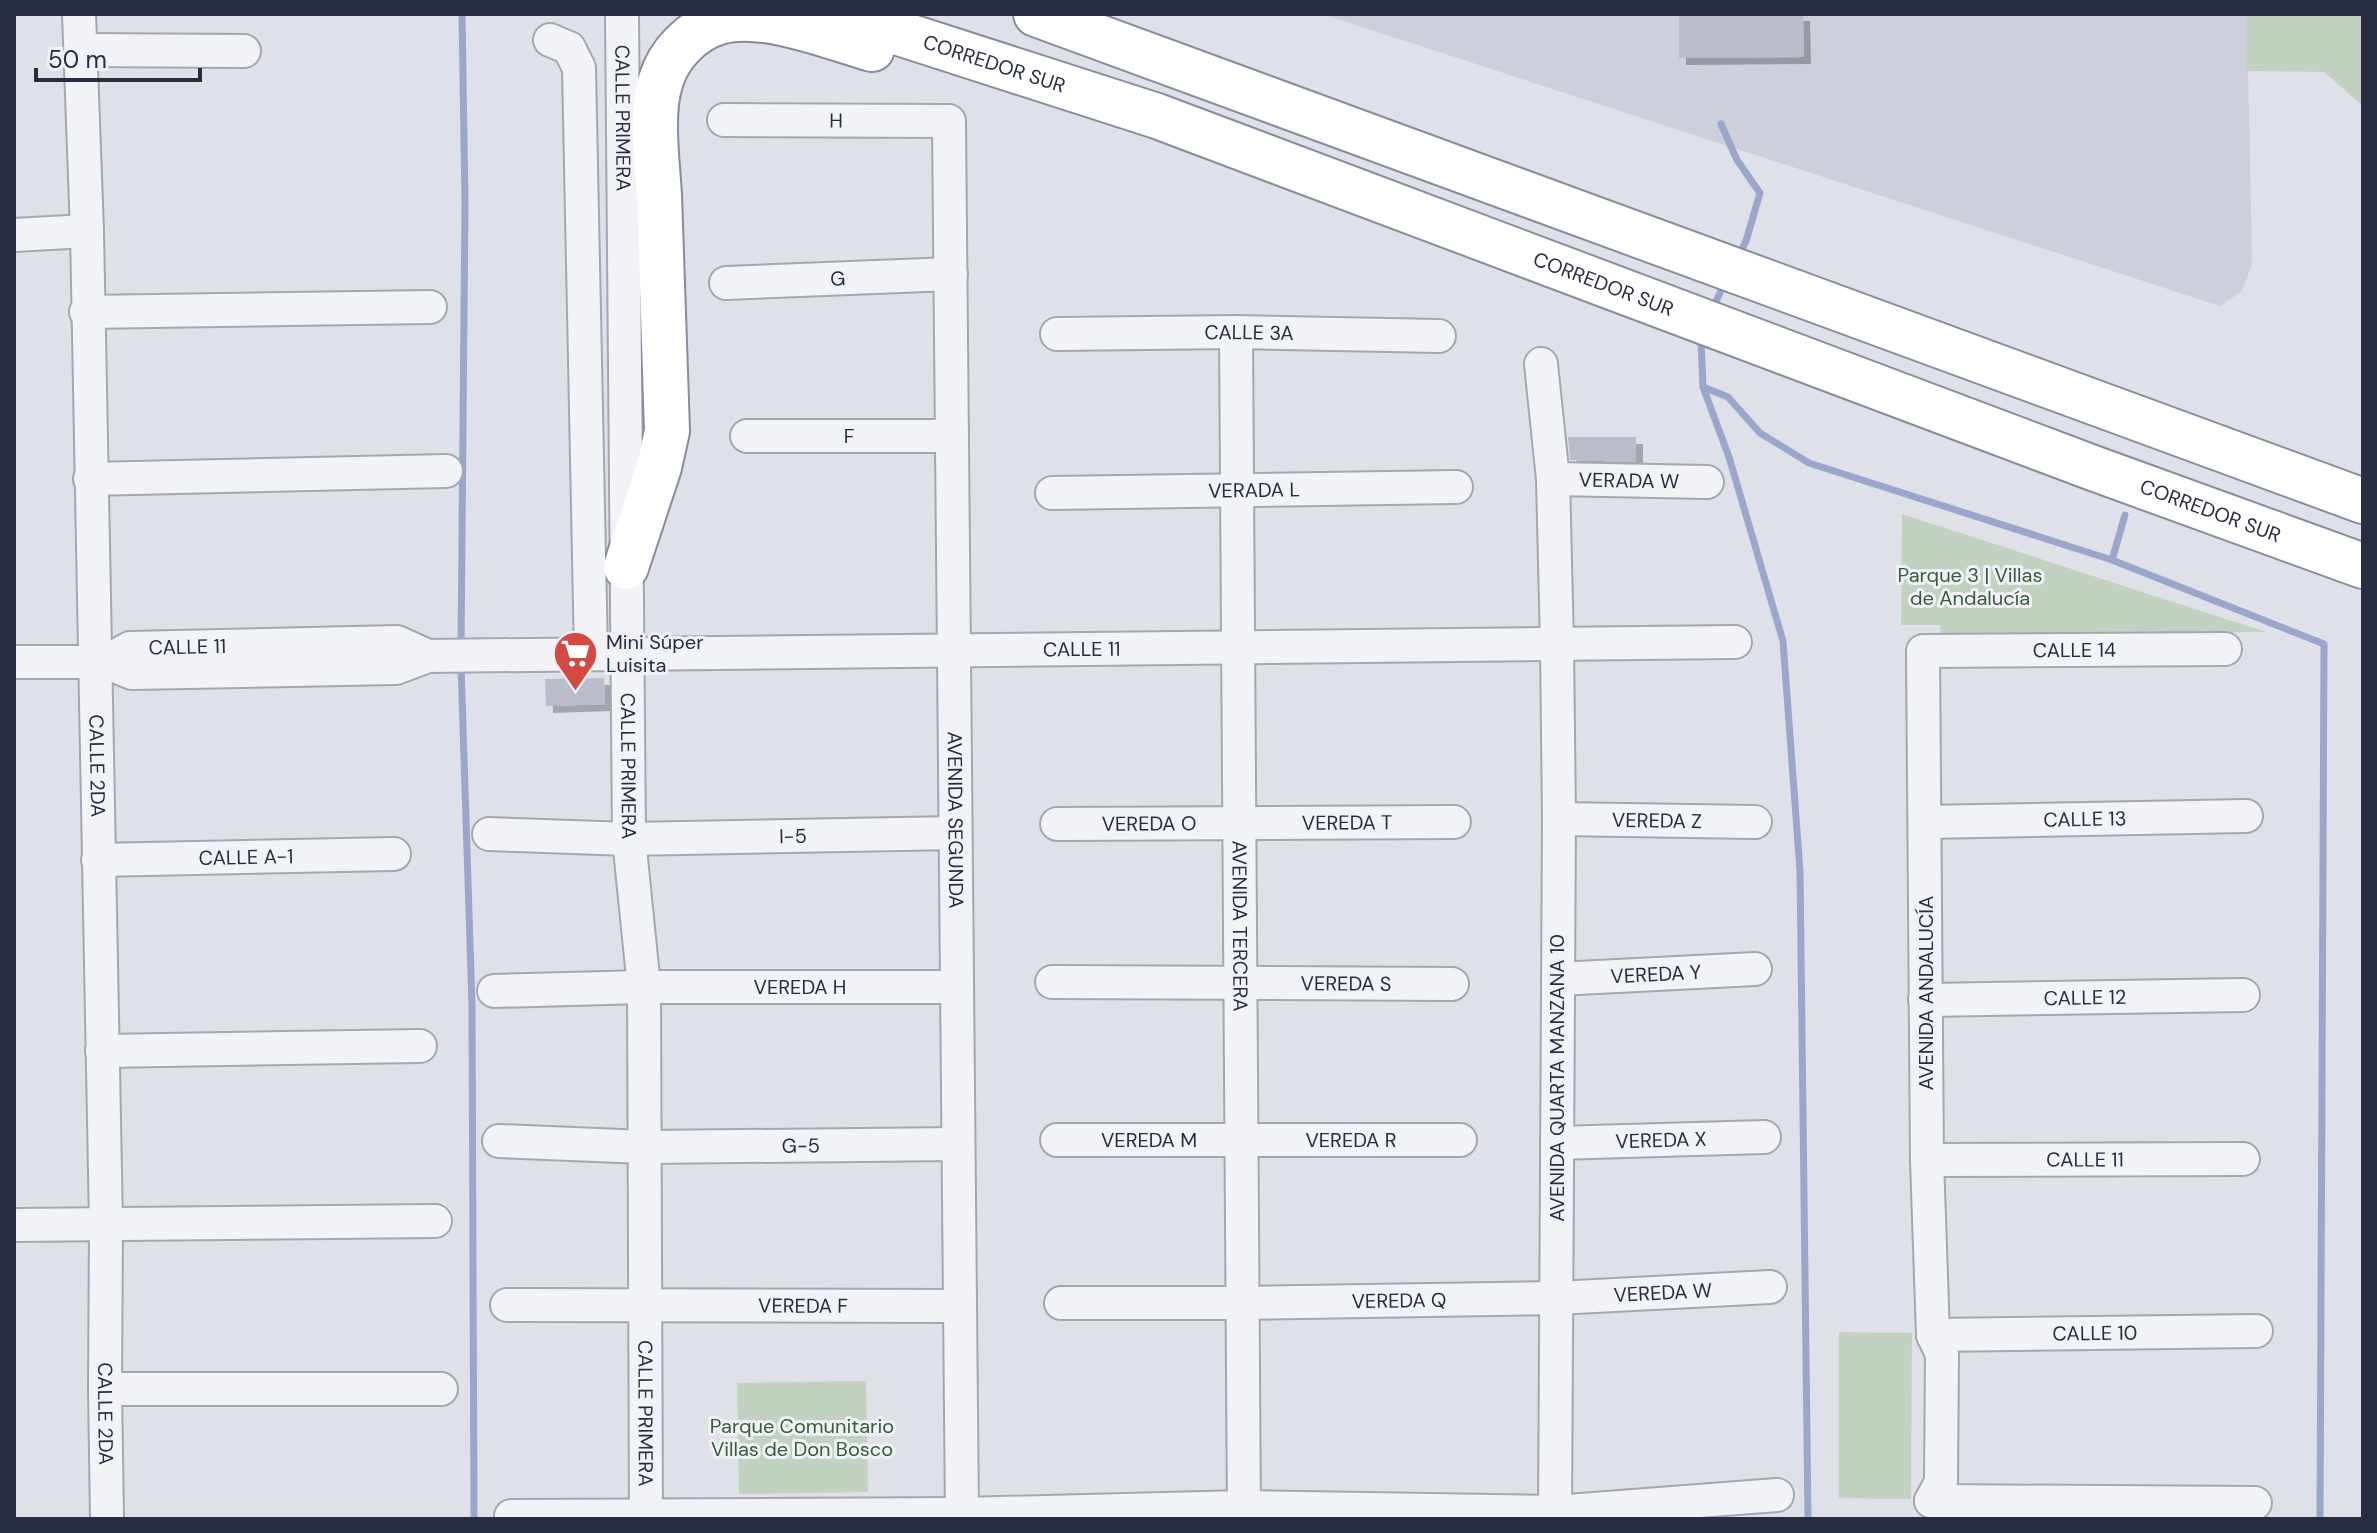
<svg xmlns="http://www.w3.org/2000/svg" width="2377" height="1533" font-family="'DM Sans',sans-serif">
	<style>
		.built { fill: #cdd0db }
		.green { fill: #c1d3c0 }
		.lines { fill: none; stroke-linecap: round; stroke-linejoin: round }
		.stream { stroke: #99a7ca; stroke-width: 7 }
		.building { fill: #babcc9; filter: url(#shadow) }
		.minor-casing { stroke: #a4a7b3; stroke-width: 36 }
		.highway-casing { stroke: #868ba0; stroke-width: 48 }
		.minor { stroke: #f2f3f7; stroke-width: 32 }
		.highway { stroke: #fff; stroke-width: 44 }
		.labels { text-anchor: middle; stroke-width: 6; stroke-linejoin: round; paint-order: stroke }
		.street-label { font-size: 20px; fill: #282c41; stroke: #eff1f6 }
		.park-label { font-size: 20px; fill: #355d36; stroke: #eff1f6 }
		.poi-label { font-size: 20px; fill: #282c41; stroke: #eff1f6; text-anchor: start }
	</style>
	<defs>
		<filter id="shadow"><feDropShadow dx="7" dy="7" stdDeviation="0" flood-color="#0004"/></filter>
	</defs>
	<rect width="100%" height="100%" fill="#dfe1e9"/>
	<polygon class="built" points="1322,14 2247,14 2252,264 2242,291 2220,306"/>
	<g class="green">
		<polygon points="2247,14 2363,14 2363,106 2324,72 2246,71"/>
		<polygon points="1902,514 2266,632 1941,634 1940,625 1901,625"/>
		<polygon points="1839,1332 1912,1333 1911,1499 1839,1498"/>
		<polygon points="866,1381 868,1492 739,1494 737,1383"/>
	</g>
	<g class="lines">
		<g class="stream">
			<polyline points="1721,124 1737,160 1760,193 1746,241 1739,255"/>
			<polyline points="1713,309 1724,283"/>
			<polyline points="1701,341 1703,387 1729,457 1783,641 1800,871 1808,1519"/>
			<polyline points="1703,387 1728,397 1760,433 1809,463 2112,560"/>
			<polyline points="2125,515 2112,560 2324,644 2320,1519"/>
			<polyline points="461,649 465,203 462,14"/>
			<polyline points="461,665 472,1005 474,1519"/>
		</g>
	</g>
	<g class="building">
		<polygon points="1679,14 1803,14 1804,57 1679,58"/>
		<polygon points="1568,437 1636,437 1636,462 1570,460"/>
		<polygon points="604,678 605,704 546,706 545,679"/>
	</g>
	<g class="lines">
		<defs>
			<g id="minor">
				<path id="s1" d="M79,14L87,231L106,1224L105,1389L107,1519"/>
				<path id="s2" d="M622,14L629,839L644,987L646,1519"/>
				<polyline points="550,40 569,48 579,68 591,654"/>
				<polyline points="81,50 244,51"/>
				<path id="s3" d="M724,120L949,121L962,1519"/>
				<polyline points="14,235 87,231"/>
				<path id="s4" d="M726,283L951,274"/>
				<polyline points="86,312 430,307"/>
				<path id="s5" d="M1236,332L1244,1519"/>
				<path id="s6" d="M1057,334L1236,332L1439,336"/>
				<polyline points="1541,364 1553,479 1557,644 1559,819 1555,1519"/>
				<path id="s7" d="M747,436H952"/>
				<polyline points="90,479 446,471"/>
				<path id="s8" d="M1553,479L1707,482"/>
				<path id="s9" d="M1052,493L1456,487"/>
				<path id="s10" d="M14,662H105L132,673L396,668L428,656L1735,642"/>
				<path id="s11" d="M105,662L130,648L397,642L428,656"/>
				<path id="s12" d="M1559,819L1755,822"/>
				<path id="s13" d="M1925,822L2246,816"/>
				<path id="s14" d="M1057,824L1454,822"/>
				<path id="s15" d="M489,834L629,839L955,833"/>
				<path id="s16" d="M98,860L394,854"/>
				<path id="s17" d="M1558,979L1755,969"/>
				<path id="s18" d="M1052,982L1452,984"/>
				<path id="s19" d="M494,991L644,987H957"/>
				<path id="s20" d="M1925,1000L2243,995"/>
				<polyline points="102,1051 420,1046"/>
				<path id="s21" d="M1057,1140H1460"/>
				<path id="s22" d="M499,1141L645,1147L958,1144"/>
				<path id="s23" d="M1557,1143L1764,1137"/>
				<path id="s24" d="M1927,1160L2243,1159"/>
				<polyline points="14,1225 435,1221"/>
				<path id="s25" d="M1061,1303H1243L1556,1298L1770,1287"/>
				<path id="s26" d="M507,1305L960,1306"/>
				<path id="s27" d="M1933,1335L2256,1331"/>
				<polyline points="105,1389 441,1389"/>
				<path id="s28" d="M1931,1501L1941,1482L1942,1354L1933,1335L1927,1160L1923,651L2225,649"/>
				<polyline points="1931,1501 2255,1503"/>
				<polyline points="511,1516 962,1514 1244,1507 1555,1512 1777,1495"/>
			</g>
			<g id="highway">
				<path id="s29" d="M840,14L1157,116L2093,468L2363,566"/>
				<polyline points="1036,14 2363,501"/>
				<path d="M626,567L659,467L667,431C664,352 662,274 659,195C657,160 650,112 661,80C669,54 692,30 719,22C762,9 830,37 872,49"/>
			</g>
		</defs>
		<use href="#minor" class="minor-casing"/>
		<use href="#highway" class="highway-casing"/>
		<use href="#minor" class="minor"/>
		<use href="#highway" class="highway"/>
	</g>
	<defs>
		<symbol id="supermarket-pin" viewBox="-11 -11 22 30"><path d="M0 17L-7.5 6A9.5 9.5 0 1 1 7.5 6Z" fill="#d24a41" stroke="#eff1f6"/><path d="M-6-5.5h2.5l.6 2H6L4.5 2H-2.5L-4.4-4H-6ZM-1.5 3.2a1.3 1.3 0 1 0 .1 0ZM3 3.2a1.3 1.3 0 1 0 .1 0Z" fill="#fff"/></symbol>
	</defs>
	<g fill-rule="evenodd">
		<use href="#supermarket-pin" x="550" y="628" width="51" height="69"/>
	</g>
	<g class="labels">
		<g class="street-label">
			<text dy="7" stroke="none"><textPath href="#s29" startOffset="162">CORREDOR SUR</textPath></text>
			<text dy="7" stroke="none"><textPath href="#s2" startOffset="104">CALLE PRIMERA</textPath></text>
			<text dy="7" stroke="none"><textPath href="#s3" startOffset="112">H</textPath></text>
			<text dy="7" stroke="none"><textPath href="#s4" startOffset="112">G</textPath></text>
			<text dy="7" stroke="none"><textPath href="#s29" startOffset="810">CORREDOR SUR</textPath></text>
			<text dy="7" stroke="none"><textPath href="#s6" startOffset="192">CALLE 3A</textPath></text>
			<text dy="7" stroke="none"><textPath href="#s7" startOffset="102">F</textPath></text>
			<text dy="7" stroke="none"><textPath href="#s8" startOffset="76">VERADA W</textPath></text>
			<text dy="7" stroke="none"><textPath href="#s9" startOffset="202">VERADA L</textPath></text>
			<text dy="7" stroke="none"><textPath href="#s29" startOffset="1458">CORREDOR SUR</textPath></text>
			<text dy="7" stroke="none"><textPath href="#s11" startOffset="86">CALLE 11</textPath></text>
			<text dy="7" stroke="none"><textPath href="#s10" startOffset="1072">CALLE 11</textPath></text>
			<text dy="7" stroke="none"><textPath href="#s28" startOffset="1006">CALLE 14</textPath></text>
			<text dy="7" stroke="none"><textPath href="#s1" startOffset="752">CALLE 2DA</textPath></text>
			<text dy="7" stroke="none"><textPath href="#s2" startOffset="752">CALLE PRIMERA</textPath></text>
			<text dy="7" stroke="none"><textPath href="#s13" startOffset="160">CALLE 13</textPath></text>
			<text dy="7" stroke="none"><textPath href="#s3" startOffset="924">AVENIDA SEGUNDA</textPath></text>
			<text dy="7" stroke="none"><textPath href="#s12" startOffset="98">VEREDA Z</textPath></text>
			<text dy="7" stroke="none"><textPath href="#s14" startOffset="92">VEREDA O</textPath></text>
			<text dy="7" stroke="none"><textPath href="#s14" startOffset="290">VEREDA T</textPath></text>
			<text dy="7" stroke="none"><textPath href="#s15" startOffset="304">I-5</textPath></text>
			<text dy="7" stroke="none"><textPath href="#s16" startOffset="148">CALLE A-1</textPath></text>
			<text dy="7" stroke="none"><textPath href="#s5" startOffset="594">AVENIDA TERCERA</textPath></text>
			<text dy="7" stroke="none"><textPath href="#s17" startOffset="98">VEREDA Y</textPath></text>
			<text dy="7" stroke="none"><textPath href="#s18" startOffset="294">VEREDA S</textPath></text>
			<text dy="7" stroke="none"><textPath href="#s19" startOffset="306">VEREDA H</textPath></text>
			<text transform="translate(1926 993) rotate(-90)" y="7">AVENIDA ANDALUCÍA</text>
			<text dy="7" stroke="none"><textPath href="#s20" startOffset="160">CALLE 12</textPath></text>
			<text transform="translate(1557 1078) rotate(-90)" y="7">AVENIDA QUARTA MANZANA 10</text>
			<text dy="7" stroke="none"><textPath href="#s21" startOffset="92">VEREDA M</textPath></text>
			<text dy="7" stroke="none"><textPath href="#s21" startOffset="294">VEREDA R</textPath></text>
			<text dy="7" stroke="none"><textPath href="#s23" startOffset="104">VEREDA X</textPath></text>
			<text dy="7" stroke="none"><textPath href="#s22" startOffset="302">G-5</textPath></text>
			<text dy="7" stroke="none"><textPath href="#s24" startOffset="158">CALLE 11</textPath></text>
			<text dy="7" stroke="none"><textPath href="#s25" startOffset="602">VEREDA W</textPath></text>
			<text dy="7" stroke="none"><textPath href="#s25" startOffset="338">VEREDA Q</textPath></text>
			<text dy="7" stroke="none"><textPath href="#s26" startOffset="296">VEREDA F</textPath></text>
			<text dy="7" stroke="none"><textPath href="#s27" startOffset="162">CALLE 10</textPath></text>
			<text dy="7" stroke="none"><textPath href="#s1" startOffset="1400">CALLE 2DA</textPath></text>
			<text dy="7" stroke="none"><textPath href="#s2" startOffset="1400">CALLE PRIMERA</textPath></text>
		</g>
		<g class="park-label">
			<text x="1970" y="582">Parque 3 | Villas<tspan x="1970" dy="23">de Andalucía</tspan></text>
			<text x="802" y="1433">Parque Comunitario<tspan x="802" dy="23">Villas de Don Bosco</tspan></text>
		</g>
		<g class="poi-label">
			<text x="606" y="649">Mini Súper<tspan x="606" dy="23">Luisita</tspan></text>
		</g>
	</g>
	<rect width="2377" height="1533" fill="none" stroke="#282c41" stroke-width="32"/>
	<path d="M36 68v12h164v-12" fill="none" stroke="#282c41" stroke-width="4"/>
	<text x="48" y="68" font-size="24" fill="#282c41" stroke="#eff1f6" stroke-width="6" paint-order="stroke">50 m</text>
</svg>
